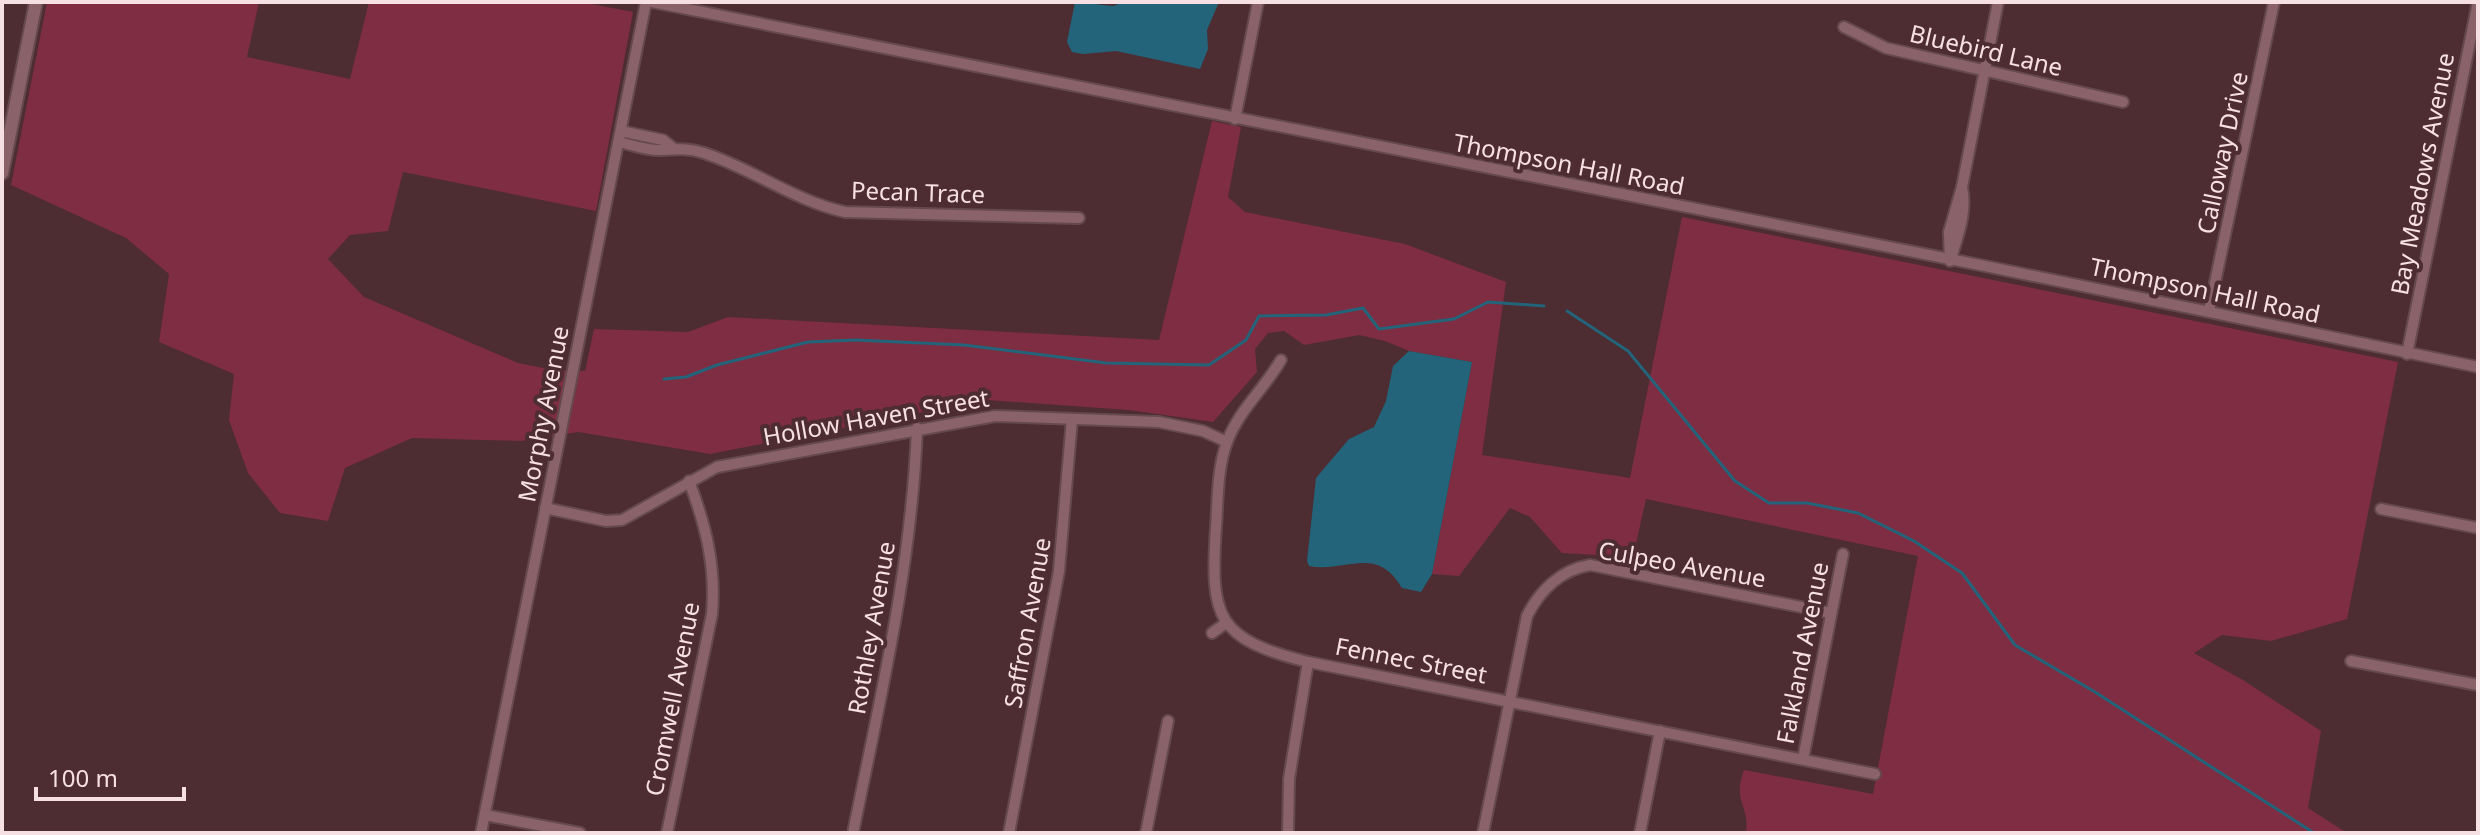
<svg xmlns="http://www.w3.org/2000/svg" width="2480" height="835" font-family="'Noto Sans',sans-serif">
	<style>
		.green { fill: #7f2d42 }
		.water { fill: #23647a }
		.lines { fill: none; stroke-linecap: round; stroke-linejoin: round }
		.stream { stroke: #23647a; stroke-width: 3 }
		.minor-casing { stroke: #65494e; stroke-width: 14 }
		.tertiary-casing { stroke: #65494e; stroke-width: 16 }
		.minor { stroke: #896369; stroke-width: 10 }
		.tertiary { stroke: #896369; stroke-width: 12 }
		.labels { text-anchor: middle; stroke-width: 8; stroke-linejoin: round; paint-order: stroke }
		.street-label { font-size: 24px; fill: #f7e0e3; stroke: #4d2c32 }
	</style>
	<rect width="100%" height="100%" fill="#4d2c32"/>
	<path class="green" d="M47,2H259L247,57L350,79L369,2H581L633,12L596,211L403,172L388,231L350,235L328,259L364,297L518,363L558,371H585L594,329L688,332L728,317L1159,340L1212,121L1241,127L1228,197L1245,212L1405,244L1506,282L1482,455L1630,478L1682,217L2398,362L2347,619L2271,641L2222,635L2194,653L2243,680L2321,731L2308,808L2347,833H1746C1750,804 1732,804 1744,770L1873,794L1918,556L1646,499L1633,557L1562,553L1530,517L1510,508L1459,576L1432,574L1472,362L1409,351L1385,341L1359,335L1304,345L1284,331L1268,333L1255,349L1257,372L1213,422L1129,410L986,400L710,454L578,432L522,441L412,438L345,468L328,521L280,513L248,473L229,420L234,374L159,342L169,274L126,238L11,185Z"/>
	<g class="water">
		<polygon points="1075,2 1113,6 1124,2 1219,2 1207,30 1208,49 1200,69 1116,51 1083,54 1072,52 1067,42"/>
		<path d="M1409,351L1472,362L1432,574L1421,592L1402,588C1376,544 1347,573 1309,566L1307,561L1316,478L1349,439L1374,427L1386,401L1393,366Z"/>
	</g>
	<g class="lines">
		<g class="stream">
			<polyline points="1567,311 1628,351 1735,481 1769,503 1807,503 1858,513 1914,541 1962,573 2015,645 2095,692 2314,833"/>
			<polyline points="664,379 686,377 717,365 808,342 856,340 964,345 1106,363 1209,365 1246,340 1259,316 1326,315 1363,308 1379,329 1454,319 1488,302 1544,306"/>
		</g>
		<defs>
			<g id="minor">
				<polyline points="652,2 1980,265 2478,367"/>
				<polyline points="1844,27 1886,48 2123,102"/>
				<polyline points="1235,119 1258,2"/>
				<polyline points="621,131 663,140 673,148"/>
				<path d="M619,142C632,145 648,151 661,150C676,149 689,148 704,153C753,169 795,201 845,212L1079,218"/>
				<path d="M1952,255C1959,233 1967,210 1962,187"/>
				<polyline points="1950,261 1949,232 1962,187 1998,2"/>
				<polyline points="2209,311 2274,2"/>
				<polyline points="2407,354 2478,2"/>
				<path d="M1281,360C1264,389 1239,410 1227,442C1217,469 1218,499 1216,527C1210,618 1216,639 1308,662L1875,774"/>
				<polyline points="545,508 606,521 622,520 717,467 995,416 1159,422 1203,431 1227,442"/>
				<polyline points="2381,509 2478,528"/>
				<polyline points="1212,633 1226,623"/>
				<polyline points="2351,661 2478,685"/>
				<polyline points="1803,759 1843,554"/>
				<polyline points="485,815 580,833"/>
				<polyline points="481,833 646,2"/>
				<path d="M667,833L712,614C716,566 706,526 689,481"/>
				<path d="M853,833C880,699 912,565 917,428"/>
				<polyline points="1009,833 1059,571 1072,419"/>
				<polyline points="1146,833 1168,721"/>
				<polyline points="1288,833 1289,779 1308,662"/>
				<path d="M1483,833L1527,616C1540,590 1561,570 1590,565L1831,613"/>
				<polyline points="1640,833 1660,731"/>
			</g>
			<polyline id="tertiary" points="2,173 36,2"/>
		</defs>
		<use href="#minor" class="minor-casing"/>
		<use href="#tertiary" class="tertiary-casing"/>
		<use href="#minor" class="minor"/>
		<use href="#tertiary" class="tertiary"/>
	</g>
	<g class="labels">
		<g class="street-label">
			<text transform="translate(1986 51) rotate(13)" y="8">Bluebird Lane</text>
			<text transform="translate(2223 153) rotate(-78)" y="8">Calloway Drive</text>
			<text transform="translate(1569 165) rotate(11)" y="8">Thompson Hall Road</text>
			<text transform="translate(2423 174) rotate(-79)" y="8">Bay Meadows Avenue</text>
			<text transform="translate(918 193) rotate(2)" y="8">Pecan Trace</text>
			<text transform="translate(2205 291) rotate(12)" y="8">Thompson Hall Road</text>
			<text transform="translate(544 414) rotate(-79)" y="8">Morphy Avenue</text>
			<text transform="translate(876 418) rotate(-10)" y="8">Hollow Haven Street</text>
			<text transform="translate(1682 565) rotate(10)" y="8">Culpeo Avenue</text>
			<text transform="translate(1028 623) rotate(-80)" y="8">Saffron Avenue</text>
			<text transform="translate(872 628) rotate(-80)" y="8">Rothley Avenue</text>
			<text transform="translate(1803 653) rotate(-79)" y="8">Falkland Avenue</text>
			<text transform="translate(1411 661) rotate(11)" y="8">Fennec Street</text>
			<text transform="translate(673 699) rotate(-79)" y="8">Cromwell Avenue</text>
		</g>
	</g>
	<rect width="2480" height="835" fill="none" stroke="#f7e0e3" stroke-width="8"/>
	<path d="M36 787v12h148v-12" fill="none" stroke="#f7e0e3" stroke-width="4"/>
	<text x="48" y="787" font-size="24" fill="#f7e0e3" stroke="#4d2c32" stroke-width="6" paint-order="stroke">100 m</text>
</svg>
